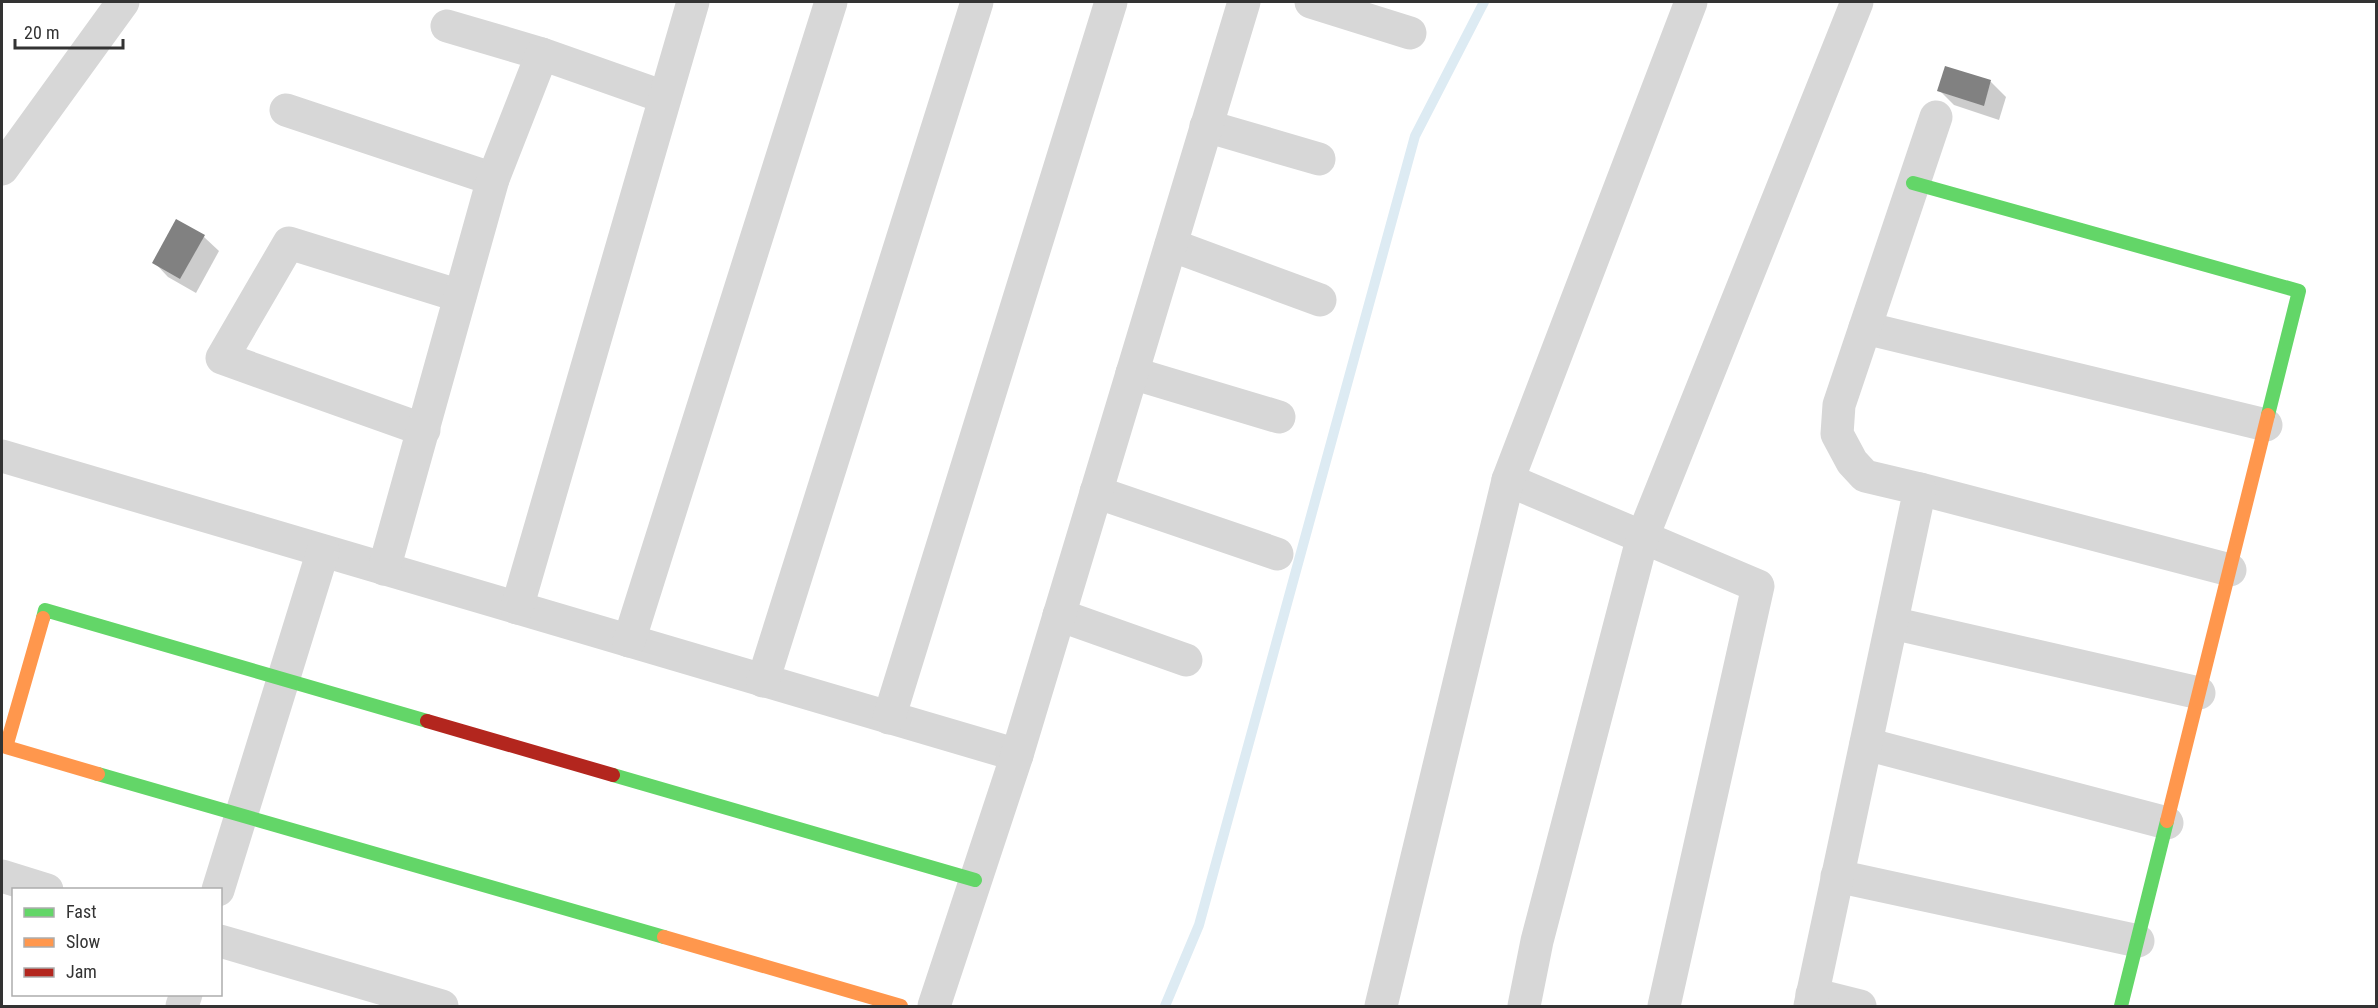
<svg xmlns="http://www.w3.org/2000/svg" width="2378" height="1008" font-family="'Roboto Condensed',sans-serif">
	<style>
		.shadow { fill: #0003 }
		.lines { fill: none; stroke-linecap: round; stroke-linejoin: round }
		.stream { stroke: #ddebf3; stroke-width: 10 }
		.building { fill: #818181 }
		.street { stroke: #d7d7d7; stroke-width: 33 }
		.fast { stroke: #63d668; stroke-width: 14 }
		.slow { stroke: #ff974d; stroke-width: 14 }
		.jam { stroke: #b3261e; stroke-width: 14 }
	</style>
	<rect width="100%" height="100%" fill="#fff"/>
	<g class="shadow">
		<polygon points="1946,68 1991,82 2006,97 1999,120 1954,105 1939,90"/>
		<polygon points="204,237 219,251 196,293 168,277 154,262"/>
	</g>
	<g class="lines">
		<polyline class="stream" points="1165,1006 1199,925 1415,136 1484,2"/>
	</g>
	<g class="building">
		<polygon points="1945,66 1991,80 1984,106 1937,91"/>
		<polygon points="176,219 205,235 180,279 152,263"/>
	</g>
	<g class="lines">
		<g class="street">
			<polyline points="1311,2 1410,33"/>
			<polyline points="447,26 542,54"/>
			<polyline points="286,110 493,179"/>
			<polyline points="1206,126 1319,159"/>
			<polyline points="2,169 123,2"/>
			<polyline points="1171,245 1320,300"/>
			<polyline points="1865,328 2266,425"/>
			<polyline points="1132,373 1279,417"/>
			<polyline points="424,430 222,358 289,243 460,296"/>
			<polyline points="2,456 1017,755"/>
			<polyline points="1508,480 1758,586 1664,1006"/>
			<polyline points="1920,489 2230,570"/>
			<polyline points="1096,492 1277,554"/>
			<polyline points="384,569 493,179 542,54 664,97"/>
			<polyline points="517,608 693,2"/>
			<polyline points="1059,615 1186,660"/>
			<polyline points="1892,623 2199,693"/>
			<polyline points="629,641 831,2"/>
			<polyline points="763,681 977,2"/>
			<polyline points="889,718 1111,2"/>
			<polyline points="1866,744 2167,823"/>
			<polyline points="2,876 47,890"/>
			<polyline points="1837,876 2138,941"/>
			<polyline points="218,890 323,551"/>
			<polyline points="220,941 442,1006"/>
			<polyline points="1812,994 1860,1006"/>
			<polyline points="182,1006 186,994"/>
			<polyline points="934,1006 1017,755 1244,2"/>
			<polyline points="1381,1006 1508,480 1691,2"/>
			<polyline points="1524,1006 1537,941 1643,536 1857,2"/>
			<polyline points="1810,1006 1920,489 1865,476 1852,462 1837,434 1839,405 1936,117"/>
		</g>
		<g class="fast">
			<polyline points="1913,183 2299,291 2268,415"/>
			<polyline points="43,618 45,610 427,721"/>
			<polyline points="98,774 664,937"/>
			<polyline points="613,775 975,880"/>
			<polyline points="2121,1006 2167,821"/>
		</g>
		<g class="slow">
			<polyline points="43,618 6,747 98,774"/>
			<polyline points="2167,821 2268,415"/>
			<polyline points="664,937 901,1006"/>
		</g>
		<polyline class="jam" points="427,721 613,775"/>
	</g>
	<rect width="2378" height="1008" fill="none" stroke="#333333" stroke-width="6"/>
	<rect x="12" y="888" width="210" height="108" fill="#ffffff" stroke="#adadad" stroke-width="1.5"/>
	<rect x="24" y="908" width="30" height="9" fill="#63d668" stroke="#adadad" stroke-width="1.5"/>
	<text x="66" y="918" font-size="18" fill="#333333">Fast</text>
	<rect x="24" y="938" width="30" height="9" fill="#ff974d" stroke="#adadad" stroke-width="1.5"/>
	<text x="66" y="948" font-size="18" fill="#333333">Slow</text>
	<rect x="24" y="968" width="30" height="9" fill="#b3261e" stroke="#adadad" stroke-width="1.5"/>
	<text x="66" y="978" font-size="18" fill="#333333">Jam</text>
	<path d="M15 39v9h108v-9" fill="none" stroke="#333333" stroke-width="3"/>
	<text x="24" y="39" font-size="18" fill="#333333" stroke="#ffffff" stroke-width="4.5" paint-order="stroke">20 m</text>
</svg>
